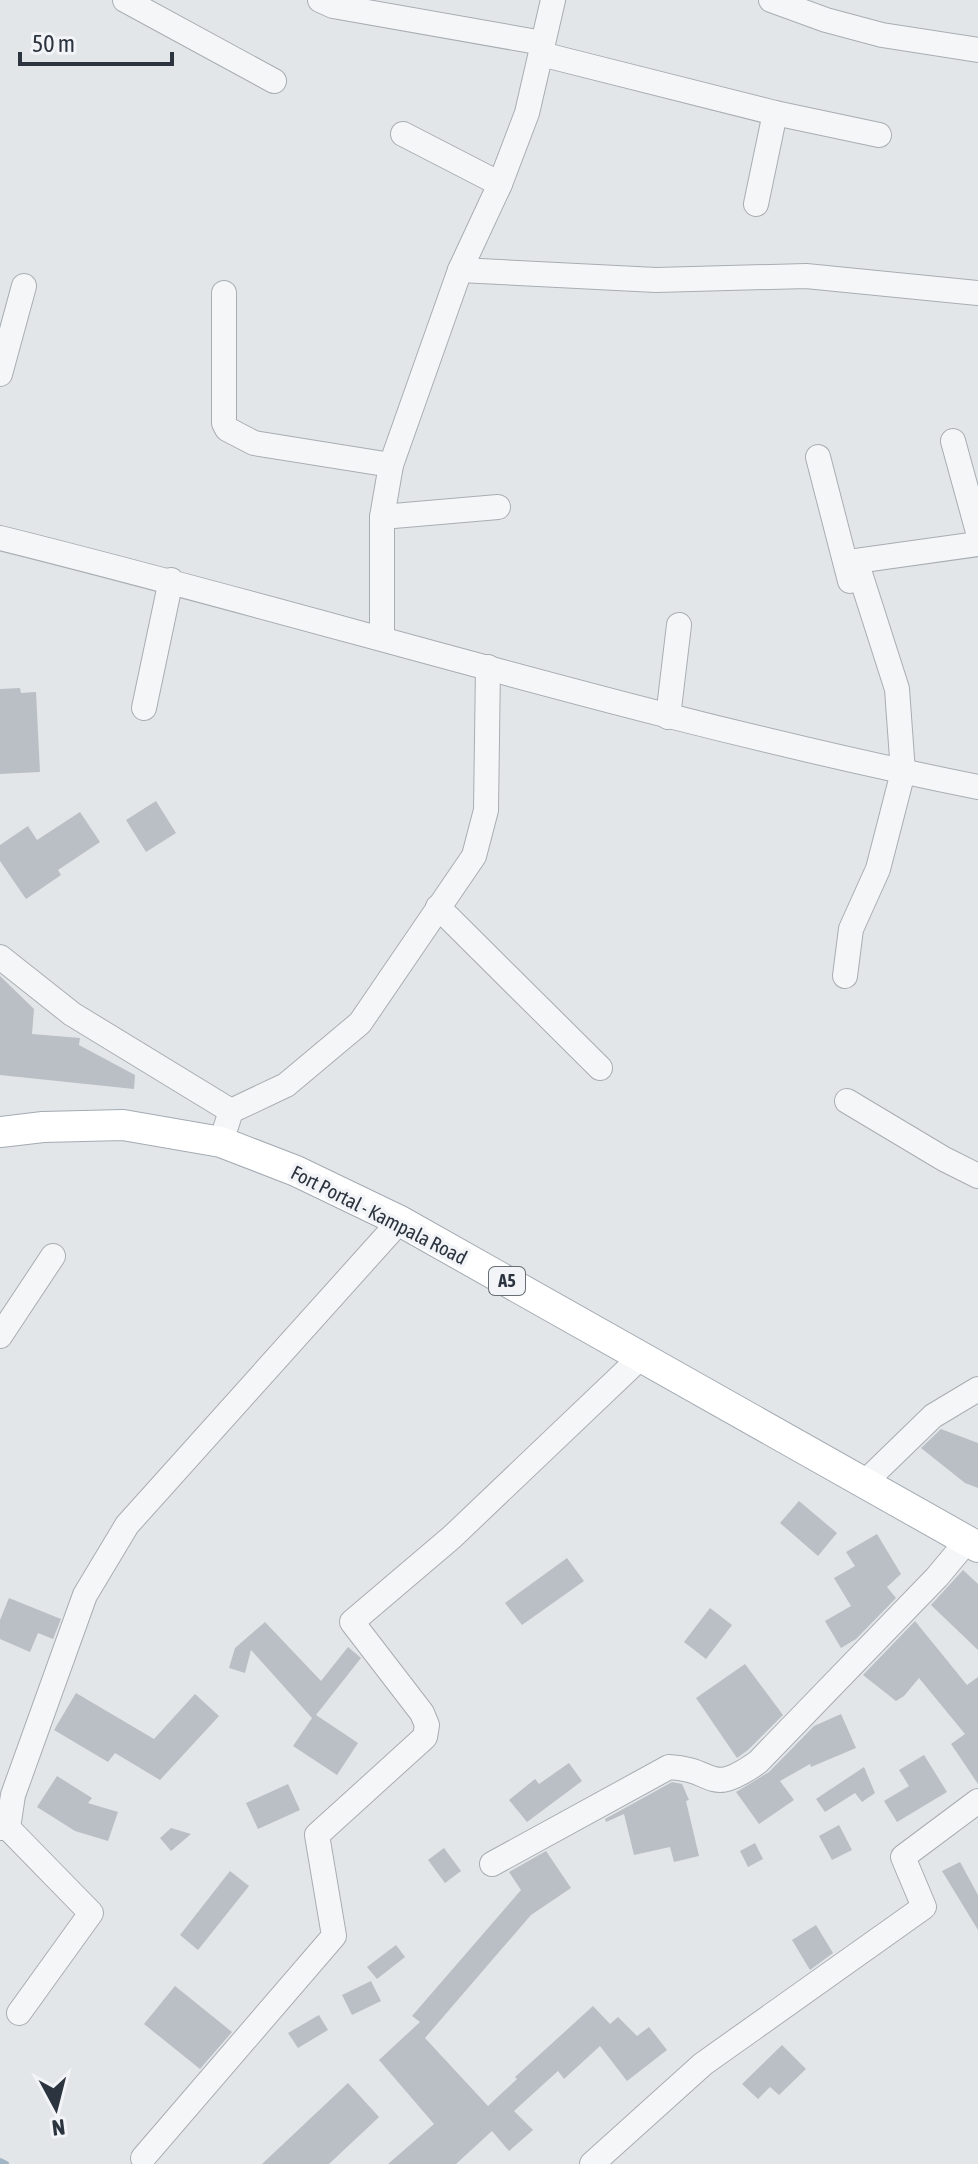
<svg xmlns="http://www.w3.org/2000/svg" width="978" height="2164" font-family="'Asap Condensed',sans-serif">
	<style>
		.lines { fill: none; stroke-linecap: round; stroke-linejoin: round }
		.stream { stroke: #a2b5c5; stroke-width: 6 }
		.building { fill: #babfc5 }
		.minor-casing { stroke: #a8adb3; stroke-width: 26 }
		.major-casing { stroke: #a3abb3; stroke-width: 32 }
		.minor { stroke: #f5f6f8; stroke-width: 24 }
		.major { stroke: #fff; stroke-width: 30 }
		.labels { text-anchor: middle; stroke-width: 7; stroke-linejoin: round; paint-order: stroke }
		.shield { fill: #f2f4f7; stroke: #676e76; stroke-width: 2 }
		.shield-label { font-size: 18px; font-weight: bold; fill: #2c343f }
		.street-label { font-size: 20px; fill: #2c343f; stroke: #f2f4f7 }
	</style>
	<rect width="100%" height="100%" fill="#e3e6e9"/>
	<g class="lines">
		<polyline class="stream" points="0,2161 6,2164"/>
	</g>
	<g class="building">
		<polygon points="20,688 21,693 36,692 40,772 0,774 0,689"/>
		<polygon points="156,801 176,833 146,852 126,820"/>
		<polygon points="80,812 100,842 58,870 61,875 26,899 0,861 0,845 28,826 37,840"/>
		<polygon points="0,976 34,1009 32,1034 80,1038 79,1045 135,1075 134,1089 0,1075"/>
		<polygon points="941,1429 978,1443 978,1488 965,1483 921,1448"/>
		<polygon points="799,1501 837,1533 818,1556 780,1523"/>
		<polygon points="877,1534 901,1574 887,1587 896,1598 856,1639 841,1648 825,1621 851,1606 834,1578 855,1566 846,1552"/>
		<polygon points="567,1558 584,1581 522,1625 505,1603"/>
		<polygon points="963,1570 978,1584 978,1650 931,1605"/>
		<polygon points="9,1598 61,1619 53,1639 38,1633 30,1652 0,1639 0,1620"/>
		<polygon points="710,1608 732,1625 706,1659 684,1642"/>
		<polygon points="915,1621 967,1685 978,1677 978,1784 951,1744 965,1734 919,1678 904,1696 896,1701 863,1675"/>
		<polygon points="265,1622 321,1681 348,1647 361,1658 316,1715 358,1743 337,1775 293,1746 312,1718 251,1650 245,1673 229,1668 235,1648"/>
		<polygon points="745,1664 783,1715 748,1750 737,1758 696,1698"/>
		<polygon points="76,1693 154,1739 195,1694 219,1716 160,1780 115,1753 108,1762 54,1730"/>
		<polygon points="841,1714 856,1748 811,1767 810,1764 780,1781 794,1800 759,1824 736,1792 769,1772 814,1726"/>
		<polygon points="924,1755 947,1792 897,1822 884,1801 909,1786 899,1770"/>
		<polygon points="569,1763 582,1781 527,1822 509,1800 535,1779 539,1784"/>
		<polygon points="864,1767 875,1793 862,1802 855,1793 825,1812 816,1799"/>
		<polygon points="57,1776 92,1798 88,1803 118,1812 108,1841 75,1831 37,1807"/>
		<polygon points="672,1782 682,1784 689,1800 686,1801 699,1856 674,1862 670,1847 634,1855 624,1814 606,1822 605,1819"/>
		<polygon points="288,1784 300,1810 258,1829 246,1803"/>
		<polygon points="839,1825 852,1850 832,1860 819,1836"/>
		<polygon points="171,1828 191,1834 171,1851 160,1838"/>
		<polygon points="755,1843 763,1859 748,1867 740,1851"/>
		<polygon points="444,1848 461,1871 445,1883 428,1860"/>
		<polygon points="546,1851 571,1888 531,1915 425,2038 488,2106 517,2079 515,2077 593,2006 610,2024 618,2017 637,2036 649,2027 667,2050 627,2081 600,2046 564,2079 558,2071 514,2111 533,2130 509,2151 492,2131 456,2164 388,2164 434,2124 379,2060 420,2022 412,2016 521,1890 509,1872"/>
		<polygon points="960,1862 978,1895 978,1930 942,1871"/>
		<polygon points="230,1871 249,1886 198,1950 180,1935"/>
		<polygon points="816,1925 833,1953 810,1970 792,1940"/>
		<polygon points="396,1945 405,1957 377,1979 367,1967"/>
		<polygon points="371,1981 381,2001 352,2015 342,1995"/>
		<polygon points="175,1986 232,2032 200,2069 144,2024"/>
		<polygon points="319,2015 328,2030 298,2048 288,2033"/>
		<polygon points="782,2045 806,2069 779,2095 770,2087 758,2099 742,2084"/>
		<polygon points="348,2083 379,2117 329,2164 262,2164"/>
	</g>
	<g class="lines">
		<defs>
			<g id="minor">
				<polyline points="125,0 274,81"/>
				<polyline points="320,0 333,6 543,43"/>
				<polyline points="771,0 826,20 882,35 978,50"/>
				<polyline points="541,54 775,113 879,135"/>
				<polyline points="403,134 500,184"/>
				<polyline points="756,204 775,113"/>
				<polyline points="460,270 656,280 806,276 978,293"/>
				<polyline points="224,293 224,423 227,429 254,443 391,465"/>
				<polyline points="0,374 24,286"/>
				<polyline points="953,441 978,532"/>
				<polyline points="818,457 850,581"/>
				<polyline points="382,517 498,507"/>
				<path d="M0,538C327,619 648,721 978,787"/>
				<polyline points="382,638 382,517 391,465 460,270 500,184 527,113 553,0"/>
				<polyline points="144,708 171,580"/>
				<polyline points="668,717 679,625"/>
				<polyline points="438,907 600,1068"/>
				<polyline points="0,957 72,1014 231,1111"/>
				<polyline points="845,976 851,929 878,869 903,772 897,689 856,561 978,544"/>
				<polyline points="847,1101 944,1159 978,1176"/>
				<polyline points="221,1142 231,1111 286,1085 360,1023 474,856 486,810 488,667"/>
				<polyline points="0,1336 53,1256"/>
				<polyline points="865,1482 933,1416 978,1389"/>
				<polyline points="0,1828 8,1828 91,1913 19,2013"/>
				<polyline points="8,1828 13,1795 85,1595 127,1525 400,1221"/>
				<path d="M492,1864L669,1767C717,1769 707,1798 758,1762L937,1577L967,1541"/>
				<polyline points="143,2158 334,1936 317,1835 425,1737 427,1725 422,1713 352,1622 452,1537 642,1356"/>
				<polyline points="592,2164 703,2064 924,1907 903,1857 978,1801"/>
			</g>
			<polyline id="major" points="0,1132 43,1127 123,1125 221,1142 296,1171 400,1221 978,1547"/>
		</defs>
		<use href="#minor" class="minor-casing"/>
		<use href="#major" class="major-casing"/>
		<use href="#minor" class="minor"/>
		<use href="#major" class="major"/>
	</g>
	<g class="labels">
		<rect class="shield" x="489" y="1267" width="36" height="28" rx="6"/>
		<g class="shield-label">
			<text x="507" y="1287">A5</text>
		</g>
		<g class="street-label">
			<text transform="translate(379 1215) rotate(27)" y="7">Fort Portal - Kampala Road</text>
		</g>
	</g>
	<g transform="translate(56 2108) rotate(173)" stroke="#f2f4f7" stroke-width="6" paint-order="stroke">
	<path d="M0-6L14 30L0 20L-14 30Z" fill="#2c343f"/>
	<text y="-12" font-size="22" font-weight="bold" text-anchor="middle" fill="#2c343f">N</text>
	</g>
	<path d="M20 52v12h152v-12" fill="none" stroke="#2c343f" stroke-width="4"/>
	<text x="32" y="52" font-size="24" fill="#2c343f" stroke="#f2f4f7" stroke-width="6" paint-order="stroke">50 m</text>
</svg>
